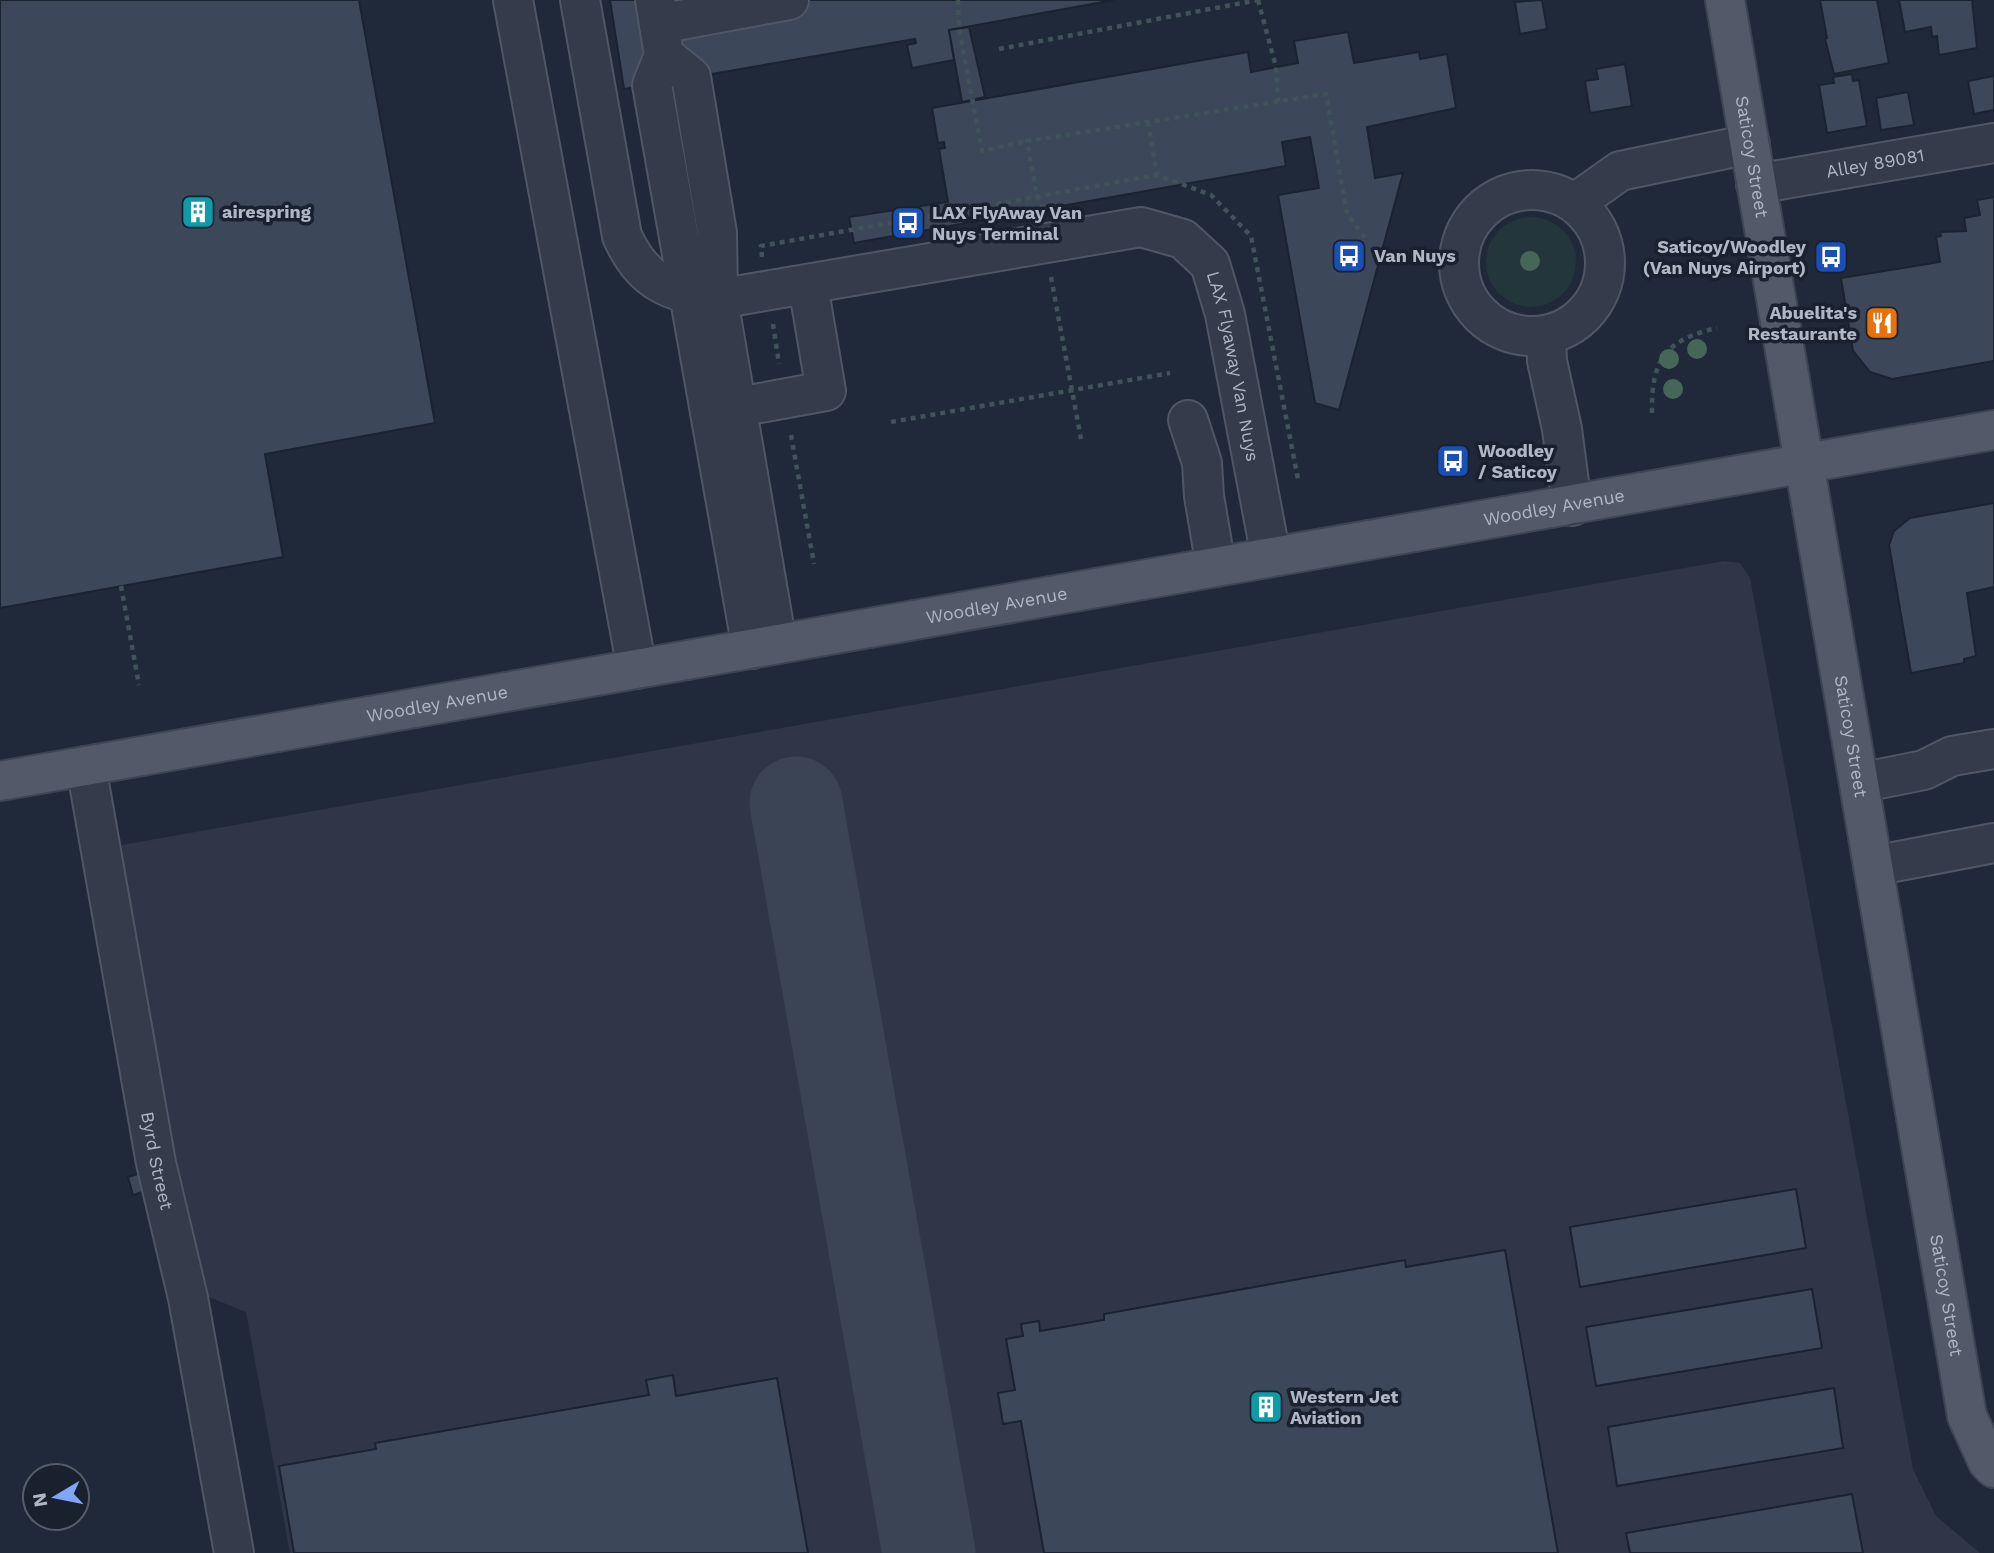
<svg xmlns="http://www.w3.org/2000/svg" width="1994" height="1553" font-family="'Work Sans',sans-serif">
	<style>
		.airport { fill: #2e3647 }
		.green { fill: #22363b }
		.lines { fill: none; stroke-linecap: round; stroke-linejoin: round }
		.taxiway { stroke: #3b4455; stroke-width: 93 }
		.building { fill: #3c4759; stroke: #1b2330; stroke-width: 2 }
		.minor-casing { stroke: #4f5664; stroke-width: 42 }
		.major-casing { stroke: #3d4553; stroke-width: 42 }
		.path { stroke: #405358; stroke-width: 4.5; stroke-dasharray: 5 5; stroke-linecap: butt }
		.minor { stroke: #343b4a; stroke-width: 38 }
		.major { stroke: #525a6a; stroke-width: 38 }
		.tree { fill: #466659 }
		.labels { text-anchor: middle; stroke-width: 7; stroke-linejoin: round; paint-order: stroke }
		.street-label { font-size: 18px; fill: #afb6c6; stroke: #19212e }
		.poi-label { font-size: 18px; font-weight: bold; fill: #afb6c6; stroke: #19212e; text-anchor: start }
	</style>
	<rect width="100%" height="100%" fill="#202939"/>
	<polygon class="airport" points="1724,561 1740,563 1750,578 1913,1469 1936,1516 1980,1553 290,1553 246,1312 199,1293 123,872 122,845"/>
	<circle class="green" cx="1531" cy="262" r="45"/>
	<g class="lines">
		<polyline class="taxiway" points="796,803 929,1553"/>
	</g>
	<g class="building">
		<polygon points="0,0 359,0 435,423 265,454 283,557 0,608"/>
		<polygon points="610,0 1114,0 949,30 954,60 912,68 907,45 916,43 915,39 624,89"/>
		<polygon points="1542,0 1547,29 1520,34 1515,2"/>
		<polygon points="1820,0 1877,0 1889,63 1834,74 1825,39 1827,38"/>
		<polygon points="1899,0 1972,0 1977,48 1939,55 1937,36 1932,37 1931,27 1905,32"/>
		<polygon points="969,27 985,97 962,102 949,30"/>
		<polygon points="1348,32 1354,63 1419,52 1420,59 1447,54 1456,108 1367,127 1375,178 1403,173 1339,410 1315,403 1278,195 1319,188 1310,137 1282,142 1286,166 854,243 849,217 948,202 939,149 945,148 944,142 938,143 932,108 1248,52 1251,72 1298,63 1294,41"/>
		<polygon points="1625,64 1632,106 1590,113 1585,81 1598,79 1596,69"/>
		<polygon points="1852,74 1853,81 1859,80 1867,126 1827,133 1819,85 1834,83 1833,77"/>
		<polygon points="1994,76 1994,110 1974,114 1968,81"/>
		<polygon points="1908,92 1914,125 1881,130 1876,98"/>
		<polygon points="1994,197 1994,361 1892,379 1870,372 1853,351 1841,278 1940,262 1936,237 1941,236 1940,232 1966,231 1964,218 1980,215 1977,200"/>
		<polygon points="1498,445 1499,453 1479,457 1478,448"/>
		<polygon points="1994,503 1994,587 1967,593 1976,656 1964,659 1964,663 1911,673 1889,545 1894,531 1910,518"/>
		<polygon points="144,1172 148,1190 133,1195 128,1177"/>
		<polygon points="1796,1189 1806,1248 1580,1287 1570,1227"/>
		<polygon points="1505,1250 1558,1553 1044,1553 1021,1421 1003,1424 998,1393 1015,1390 1006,1339 1023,1336 1021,1324 1039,1321 1040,1331 1104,1320 1104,1314 1405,1260 1406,1267"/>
		<polygon points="1812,1289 1822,1348 1596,1386 1586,1327"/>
		<polygon points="673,1375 676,1396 777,1378 808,1553 294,1553 279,1466 376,1449 375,1443 649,1395 646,1380"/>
		<polygon points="1834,1388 1843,1448 1617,1486 1608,1427"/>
		<polygon points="1852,1494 1863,1553 1630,1553 1626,1533"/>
	</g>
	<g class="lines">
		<defs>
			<g id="minor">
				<polyline points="513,0 637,669"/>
				<path id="s1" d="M580,0L622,236C643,283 670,292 718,299L1141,227L1183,239L1210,264L1225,314L1271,557"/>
				<polyline points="655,0 664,55 652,85 752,649"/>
				<polyline points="659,24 789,0"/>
				<polyline points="664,55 691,77 717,233 718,299 777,644"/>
				<path id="s2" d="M1756,184L1994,143"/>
				<circle cx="1532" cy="263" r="73"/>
				<polyline points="1575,203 1620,171 1750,144"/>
				<polyline points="1546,336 1547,361 1562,429 1572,506"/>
				<polyline points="710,412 826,391 808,285"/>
				<polyline points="1188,420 1202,463 1204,496 1216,567"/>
				<path id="s3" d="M86,766L156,1163L188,1298L234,1553"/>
				<polyline points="1859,783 1924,770 1952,756 1994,749"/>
				<polyline points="1873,866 1994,843"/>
			</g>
			<g id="major">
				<path id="s4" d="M1725,0L1967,1416L1988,1462L1994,1468"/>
				<path id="s5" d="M0,781L1994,430"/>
			</g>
		</defs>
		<use href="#minor" class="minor-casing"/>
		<use href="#major" class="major-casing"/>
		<g class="path">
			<polyline points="958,0 959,28 982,151 1027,141"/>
			<polyline points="1258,0 1276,67 1278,102"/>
			<polyline points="999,49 1258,0"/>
			<polyline points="1148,122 1157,175"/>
			<polyline points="1044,209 1037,197 1027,141 1326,94 1347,214 1367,240"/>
			<polyline points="762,257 761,246 1157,175 1211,195 1251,236 1298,479"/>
			<polyline points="1051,277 1081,439"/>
			<polyline points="773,324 779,364"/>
			<path d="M1652,413C1651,360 1665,340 1717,328"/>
			<polyline points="891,422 1170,373"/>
			<polyline points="791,435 814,564"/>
			<polyline points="121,586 139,685"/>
		</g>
		<use href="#minor" class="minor"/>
		<use href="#major" class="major"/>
	</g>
	<g class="tree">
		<circle cx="1530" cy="261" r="10"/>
		<circle cx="1697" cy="349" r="10"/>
		<circle cx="1669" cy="359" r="10"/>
		<circle cx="1673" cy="389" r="10"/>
	</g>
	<defs>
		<symbol id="building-square" viewBox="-11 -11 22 22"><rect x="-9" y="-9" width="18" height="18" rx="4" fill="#0f9aa8" stroke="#19212e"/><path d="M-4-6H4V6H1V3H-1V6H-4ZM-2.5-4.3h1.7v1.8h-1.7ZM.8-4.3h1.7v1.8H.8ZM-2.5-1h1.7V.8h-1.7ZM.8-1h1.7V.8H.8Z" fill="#fff"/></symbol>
		<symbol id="bus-square" viewBox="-11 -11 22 22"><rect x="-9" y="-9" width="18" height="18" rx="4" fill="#1a4fb4" stroke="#19212e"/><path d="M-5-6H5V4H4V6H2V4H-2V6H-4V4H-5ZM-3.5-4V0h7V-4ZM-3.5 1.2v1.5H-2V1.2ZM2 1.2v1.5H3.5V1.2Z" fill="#fff"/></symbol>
		<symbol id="restaurant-square" viewBox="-11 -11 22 22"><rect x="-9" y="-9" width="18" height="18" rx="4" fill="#e8710a" stroke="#19212e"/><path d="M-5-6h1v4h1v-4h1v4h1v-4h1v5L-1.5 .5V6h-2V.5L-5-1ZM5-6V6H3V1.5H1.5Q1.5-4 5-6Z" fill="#fff"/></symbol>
	</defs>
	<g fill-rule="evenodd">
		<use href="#building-square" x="179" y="193" width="38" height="38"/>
		<use href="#bus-square" x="889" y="204" width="38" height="38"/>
		<use href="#bus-square" x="1330" y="237" width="38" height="38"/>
		<use href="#bus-square" x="1812" y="238" width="38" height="38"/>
		<use href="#restaurant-square" x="1863" y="304" width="38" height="38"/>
		<use href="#bus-square" x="1434" y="442" width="38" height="38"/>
		<use href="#building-square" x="1247" y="1388" width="38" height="38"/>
	</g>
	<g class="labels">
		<g class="street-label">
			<text dy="6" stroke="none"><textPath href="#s4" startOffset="159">Saticoy Street</textPath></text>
			<text dy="6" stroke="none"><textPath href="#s2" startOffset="121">Alley 89081</textPath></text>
			<text dy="6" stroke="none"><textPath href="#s1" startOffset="976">LAX Flyaway Van Nuys</textPath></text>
			<text dy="6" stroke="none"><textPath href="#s5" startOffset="1578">Woodley Avenue</textPath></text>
			<text dy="6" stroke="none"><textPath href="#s5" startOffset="1012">Woodley Avenue</textPath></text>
			<text dy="6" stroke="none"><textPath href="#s5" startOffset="444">Woodley Avenue</textPath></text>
			<text dy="6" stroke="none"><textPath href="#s4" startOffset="747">Saticoy Street</textPath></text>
			<text dy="6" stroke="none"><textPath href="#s3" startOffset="401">Byrd Street</textPath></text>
			<text dy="6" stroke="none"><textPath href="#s4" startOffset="1314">Saticoy Street</textPath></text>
		</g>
		<g class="poi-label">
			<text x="222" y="218">airespring</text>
			<text x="932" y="219">LAX FlyAway Van<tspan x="932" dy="21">Nuys Terminal</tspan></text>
			<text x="1806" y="253" text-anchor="end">Saticoy/Woodley<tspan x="1806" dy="21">(Van Nuys Airport)</tspan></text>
			<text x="1374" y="262">Van Nuys</text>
			<text x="1857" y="319" text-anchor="end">Abuelita's<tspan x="1857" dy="21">Restaurante</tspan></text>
			<text x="1478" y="457">Woodley<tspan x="1478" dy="21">/ Saticoy</tspan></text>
			<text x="1290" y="1403">Western Jet<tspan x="1290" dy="21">Aviation</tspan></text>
		</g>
	</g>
	<g transform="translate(56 1497) rotate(260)"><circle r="33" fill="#19212e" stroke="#555d6b" stroke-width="2"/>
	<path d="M0-5L12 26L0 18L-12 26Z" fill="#7fa6fb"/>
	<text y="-10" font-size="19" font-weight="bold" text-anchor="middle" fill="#afb6c6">N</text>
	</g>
</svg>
